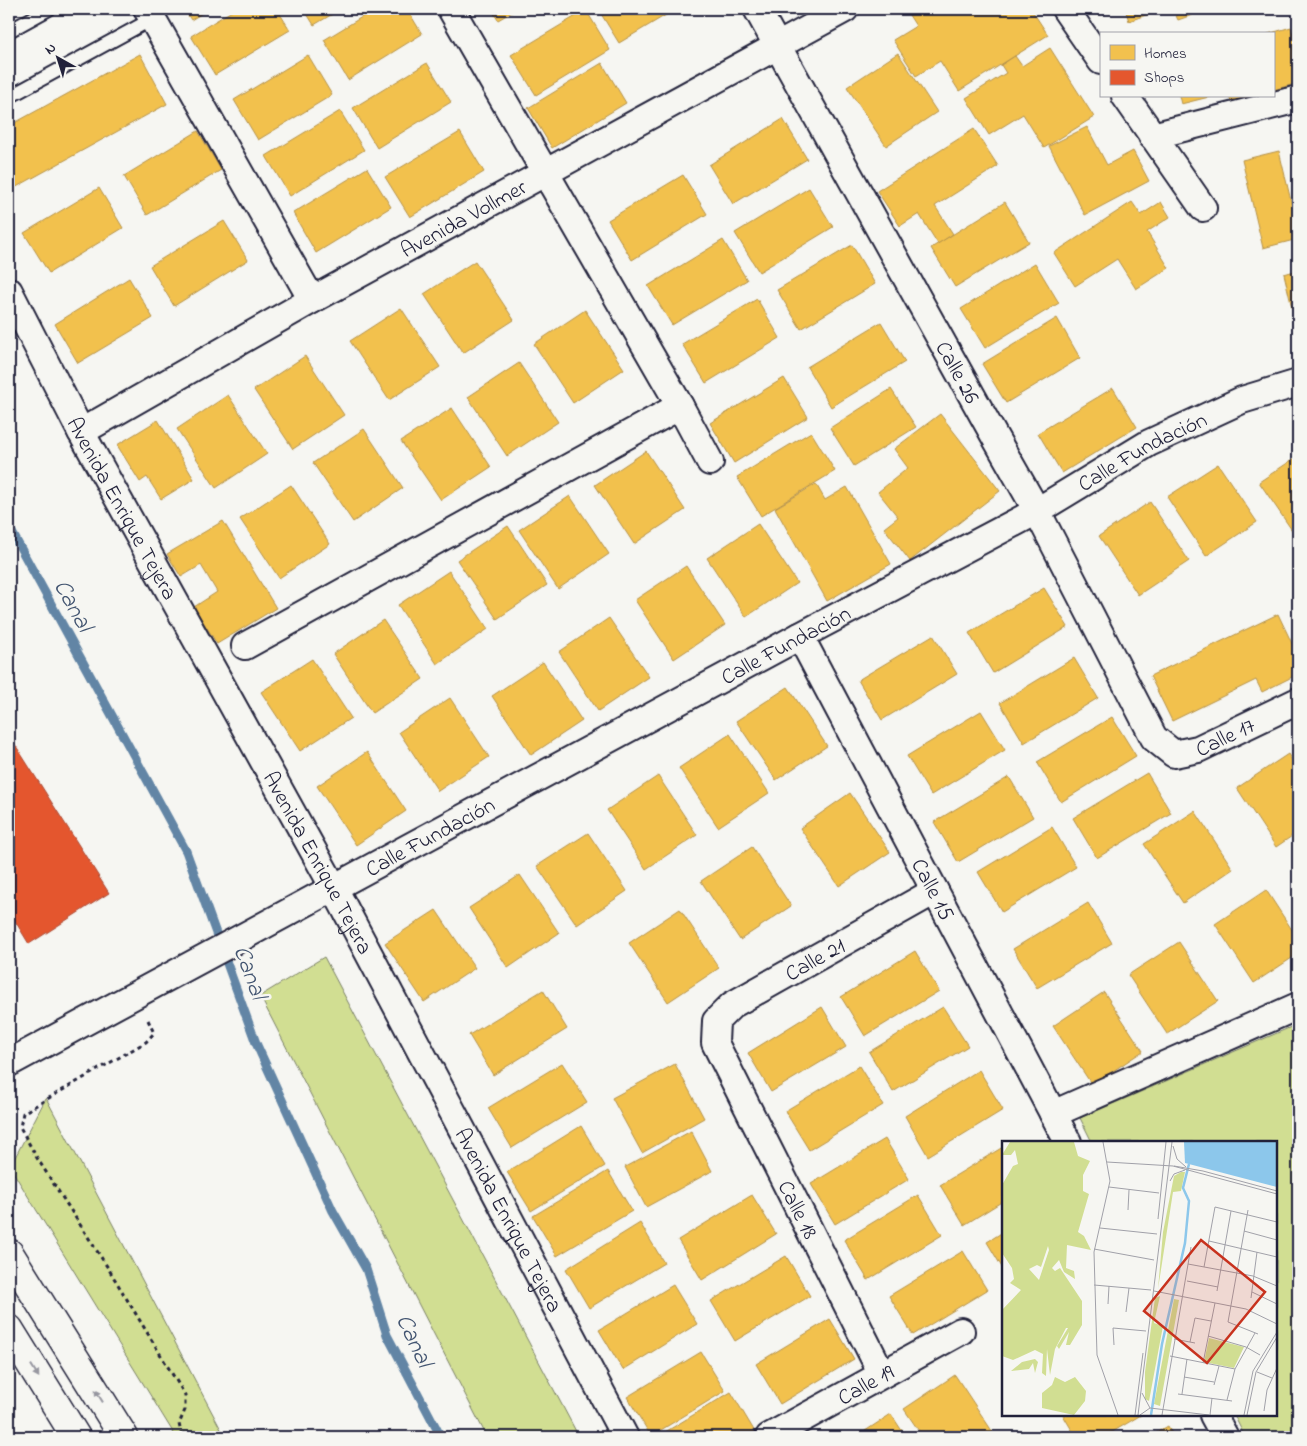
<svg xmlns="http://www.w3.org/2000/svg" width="1307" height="1446" font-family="'Indie Flower',sans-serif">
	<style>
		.green { fill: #d1de92; stroke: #7a8066 }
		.homes { fill: #f2c14e; stroke: #b49148 }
		.shops { fill: #e4572e; stroke: #aa4732 }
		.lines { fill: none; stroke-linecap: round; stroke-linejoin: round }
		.stream { stroke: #6285a5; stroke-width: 9 }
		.lane-casing { stroke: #22223b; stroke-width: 16 }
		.street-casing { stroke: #22223b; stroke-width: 30 }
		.secondary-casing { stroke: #22223b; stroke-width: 31 }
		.path { stroke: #22223b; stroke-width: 3; stroke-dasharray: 4 4; stroke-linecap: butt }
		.lane { stroke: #f6f6f2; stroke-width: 12 }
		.street { stroke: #f6f6f2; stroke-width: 26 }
		.secondary { stroke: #f6f6f2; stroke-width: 28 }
		.oneway { fill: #9797a0 }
		.labels { text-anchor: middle; stroke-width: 5; stroke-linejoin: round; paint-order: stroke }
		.street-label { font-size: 22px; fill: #22223b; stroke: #f6f6f2 }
		.water-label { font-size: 24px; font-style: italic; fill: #425470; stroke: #f6f6f2 }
		.inset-river { fill: none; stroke: #8cc7eb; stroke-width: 2.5 }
		.inset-road { fill: none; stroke: #a1a1a9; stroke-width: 1 }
		.view { fill: #c8321e; fill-opacity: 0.15; stroke: #c8321e; stroke-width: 2.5 }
		.inset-edge { fill: none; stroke: #22223b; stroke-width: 2.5 }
	</style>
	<rect width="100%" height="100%" fill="#f6f6f2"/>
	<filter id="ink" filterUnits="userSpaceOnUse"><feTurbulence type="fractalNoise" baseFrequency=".02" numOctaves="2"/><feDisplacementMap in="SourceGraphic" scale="10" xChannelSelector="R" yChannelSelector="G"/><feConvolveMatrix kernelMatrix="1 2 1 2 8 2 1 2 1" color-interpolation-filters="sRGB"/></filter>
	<g filter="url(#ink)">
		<g class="green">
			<polygon points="324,957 579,1437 487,1437 260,996"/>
			<polygon points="1298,1024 1298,1437 1245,1437 1234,1415 1276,1415 1276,1142 1092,1142 1080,1118"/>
			<polygon points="46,1098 225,1437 176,1437 10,1167"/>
		</g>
		<g class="homes">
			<polygon points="184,9 209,9 191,20"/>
			<polygon points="235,9 277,9 290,30 215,75 191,36"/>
			<polygon points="304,9 341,9 314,25"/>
			<polygon points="375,9 407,9 422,34 348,80 324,40"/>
			<polygon points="491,9 517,9 498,20"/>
			<polygon points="598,9 676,9 619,43"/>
			<polygon points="912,9 1031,9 1048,35 959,91 940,61 916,76 893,40 916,26 907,12"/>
			<polygon points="1125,9 1163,9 1129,21"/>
			<polygon points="1173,9 1209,9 1178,20"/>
			<polygon points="586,10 610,50 536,95 511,55"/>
			<polygon points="1291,27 1298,55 1298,83 1273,90 1273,34 1268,34"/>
			<polygon points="1050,48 1094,117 1044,148 1023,114 989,135 966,98 1006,73 1001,65 1015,56 1022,66"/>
			<polygon points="898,53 937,112 886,146 847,87"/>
			<polygon points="140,54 167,104 9,191 9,126"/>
			<polygon points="308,55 332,95 258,140 234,100"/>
			<polygon points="427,63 451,102 377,148 353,108"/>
			<polygon points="602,63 626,103 552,148 528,108"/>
			<polygon points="1179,96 1213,96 1181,104"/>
			<polygon points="1229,96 1251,96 1231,102"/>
			<polygon points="340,111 364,150 290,196 266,156"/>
			<polygon points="783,119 807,159 733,204 709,165"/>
			<polygon points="1087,127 1107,165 1133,151 1149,181 1085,215 1049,146"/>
			<polygon points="974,129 998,166 935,206 953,234 938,244 919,214 900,226 877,191"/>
			<polygon points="198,131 221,170 147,215 124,176"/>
			<polygon points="460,132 484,172 410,217 385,177"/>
			<polygon points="1279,151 1298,230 1298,239 1263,248 1242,160"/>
			<polygon points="367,168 391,207 316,253 293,213"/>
			<polygon points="683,175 707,214 632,260 608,220"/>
			<polygon points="99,188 123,228 49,273 24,233"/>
			<polygon points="809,188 833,227 759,272 735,233"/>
			<polygon points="1005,202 1029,242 955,287 931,248"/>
			<polygon points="1132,202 1141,215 1161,202 1170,217 1147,232 1169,268 1136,289 1117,259 1075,286 1054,253"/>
			<polygon points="224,221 248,260 174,306 150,266"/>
			<polygon points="723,240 747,280 672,325 648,286"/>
			<polygon points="852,245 875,284 801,329 777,290"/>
			<polygon points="475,261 514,320 463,353 424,294"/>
			<polygon points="1035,263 1059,303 985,348 961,309"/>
			<polygon points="1298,270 1298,333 1284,274"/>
			<polygon points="129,278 153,318 78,363 55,324"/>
			<polygon points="757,299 780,338 706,383 682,344"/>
			<polygon points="401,308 440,367 389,400 350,341"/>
			<polygon points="585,310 624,369 573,403 534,344"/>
			<polygon points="1057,318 1080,358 1006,403 982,364"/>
			<polygon points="881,322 905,362 831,407 807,367"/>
			<polygon points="305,356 344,415 293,449 254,390"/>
			<polygon points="519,363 558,422 507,456 468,397"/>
			<polygon points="784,378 808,417 734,463 710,423"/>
			<polygon points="1113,388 1137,427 1062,473 1038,433"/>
			<polygon points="891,389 916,427 854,466 830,428"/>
			<polygon points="228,395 267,454 216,488 177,429"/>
			<polygon points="452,408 491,467 441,500 401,441"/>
			<polygon points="940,414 1000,491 910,561 884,528 898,517 878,492 908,468 894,449"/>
			<polygon points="158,420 194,479 161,499 147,477 140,482 117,445"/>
			<polygon points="364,429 403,488 353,522 313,463"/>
			<polygon points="811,432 835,471 761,516 737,477"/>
			<polygon points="646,451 685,510 634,544 595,485"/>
			<polygon points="1298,456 1298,539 1259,482"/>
			<polygon points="1218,464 1257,522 1206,556 1167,497"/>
			<polygon points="816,484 825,500 847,487 891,564 827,601 775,508"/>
			<polygon points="291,485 330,544 279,578 240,519"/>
			<polygon points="570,496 609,554 558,589 519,530"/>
			<polygon points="1150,502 1189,561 1138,595 1099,536"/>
			<polygon points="223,521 276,608 217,644 194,607 217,592 201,565 181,577 167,554"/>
			<polygon points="758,524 797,583 746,617 707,558"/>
			<polygon points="508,526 547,585 497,619 457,560"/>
			<polygon points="686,566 725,625 674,659 635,600"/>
			<polygon points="449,571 488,629 437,664 398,605"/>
			<polygon points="1044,588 1068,627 993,673 969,633"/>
			<polygon points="1278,614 1298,656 1298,674 1262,692 1256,680 1172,721 1150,676"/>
			<polygon points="609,618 649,677 598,711 559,652"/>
			<polygon points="383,620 423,679 372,713 333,654"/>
			<polygon points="933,635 957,674 882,720 858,680"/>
			<polygon points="1074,658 1098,698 1024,743 1000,703"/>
			<polygon points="312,659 351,718 300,751 261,692"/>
			<polygon points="543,662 582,721 531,755 492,696"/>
			<polygon points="788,687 827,746 776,780 736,721"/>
			<polygon points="450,698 489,757 438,791 399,732"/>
			<polygon points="981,711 1005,750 931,795 907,756"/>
			<polygon points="1112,717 1136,756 1061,802 1037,762"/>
			<polygon points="730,734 769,793 718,827 679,768"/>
			<polygon points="367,752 406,811 356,845 317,786"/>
			<polygon points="1288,754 1298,770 1298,832 1276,847 1237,788"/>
			<polygon points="1147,773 1171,813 1097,858 1073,818"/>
			<polygon points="658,776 697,835 646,869 607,810"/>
			<polygon points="1009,777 1033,817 958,862 934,822"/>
			<polygon points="850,793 890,852 839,886 800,828"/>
			<polygon points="1195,811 1233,869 1183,903 1144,844"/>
			<polygon points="1052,827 1076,867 1002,912 978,872"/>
			<polygon points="588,833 627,891 577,925 537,866"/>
			<polygon points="752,847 791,906 740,940 701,881"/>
			<polygon points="520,875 559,933 508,968 469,908"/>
			<polygon points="1266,890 1298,939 1298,954 1254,983 1215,924"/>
			<polygon points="1088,903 1112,943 1037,988 1013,949"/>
			<polygon points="680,909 719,968 668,1002 629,943"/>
			<polygon points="436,910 475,968 424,1002 385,943"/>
			<polygon points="1179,942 1218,1001 1167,1034 1128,975"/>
			<polygon points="915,951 939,991 865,1036 841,997"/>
			<polygon points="543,990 567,1029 493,1075 469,1035"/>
			<polygon points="1104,992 1143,1051 1092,1085 1053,1026"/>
			<polygon points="822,1007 846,1047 771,1092 748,1053"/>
			<polygon points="943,1007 968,1046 893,1092 869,1052"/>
			<polygon points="562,1063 587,1102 512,1148 488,1108"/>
			<polygon points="675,1064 704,1118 642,1153 612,1098"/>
			<polygon points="859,1066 883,1105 809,1150 785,1111"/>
			<polygon points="979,1070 1003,1110 928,1156 905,1116"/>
			<polygon points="581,1126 605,1166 531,1211 507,1172"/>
			<polygon points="691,1131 712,1171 646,1207 625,1167"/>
			<polygon points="885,1139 909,1179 835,1224 811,1184"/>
			<polygon points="1003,1147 1003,1201 964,1225 940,1185"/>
			<polygon points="608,1171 632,1211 557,1256 533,1216"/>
			<polygon points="752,1195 776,1234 702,1280 678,1240"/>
			<polygon points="918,1195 942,1235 868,1280 844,1240"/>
			<polygon points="640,1223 664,1263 589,1308 566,1269"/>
			<polygon points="1003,1232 1003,1269 987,1242"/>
			<polygon points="963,1251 987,1290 913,1335 889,1296"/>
			<polygon points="786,1256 810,1296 735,1341 711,1301"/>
			<polygon points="673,1285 697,1324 623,1370 599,1330"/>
			<polygon points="830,1319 854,1359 780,1404 756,1364"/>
			<polygon points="701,1352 725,1391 651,1436 627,1397"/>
			<polygon points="955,1375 994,1434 989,1437 923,1437 904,1409"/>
			<polygon points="731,1392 755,1432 746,1437 657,1437"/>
			<polygon points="891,1414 906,1437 856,1437"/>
			<polygon points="1063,1415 1141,1415 1104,1437 1076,1437"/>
			<polygon points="1168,1426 1174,1437 1149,1437"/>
		</g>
		<polygon class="shops" points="9,735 109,893 29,944 9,911"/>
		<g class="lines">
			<polyline class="stream" points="9,527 186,851 256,1043 333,1211 366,1269 387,1335 441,1437"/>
			<defs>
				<g id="lane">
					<polyline points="9,31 49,9"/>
					<polyline points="9,97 152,19"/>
				</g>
				<g id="street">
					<polyline points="147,9 312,300"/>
					<polyline points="451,9 680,406 710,462"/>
					<path id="s1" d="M757,9L996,439L1037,511L1154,738L1174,754L1198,749L1298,701"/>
					<polyline points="1065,9 1101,61"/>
					<polyline points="1125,96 1203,208"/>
					<polyline points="1152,136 1298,99"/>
					<path id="s2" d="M9,291L81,432L334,888L625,1437"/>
					<path id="s3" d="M81,432L312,300L845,9"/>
					<path id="s4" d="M800,636L1068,1142"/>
					<polyline points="245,646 680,406"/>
					<path id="s5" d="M9,1063L800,636L1037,511L1149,443L1242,400L1298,383"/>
					<polyline points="1053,1114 1298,1006"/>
					<path id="s6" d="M882,1374L715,1043L716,1021L732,1005L935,891"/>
					<polyline points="1213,1415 1225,1437"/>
					<path id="s7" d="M769,1437L961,1331"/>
				</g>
				<g id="secondary">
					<polyline points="9,1253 124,1437"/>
					<polyline points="9,1329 76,1437"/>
				</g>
			</defs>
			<use href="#lane" class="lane-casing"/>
			<use href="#street" class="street-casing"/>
			<use href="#secondary" class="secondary-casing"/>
			<polyline class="path" points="148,1020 154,1033 146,1042 23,1113 20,1127 37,1158 108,1268 185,1395 185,1410 179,1424 182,1437"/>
			<use href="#lane" class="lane"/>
			<use href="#street" class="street"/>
			<use href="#secondary" class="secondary"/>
		</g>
		<defs><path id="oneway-solid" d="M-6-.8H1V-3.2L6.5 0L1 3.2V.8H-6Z" transform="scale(1.25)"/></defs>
		<g class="oneway">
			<use href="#oneway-solid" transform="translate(35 1371) rotate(58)"/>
			<use href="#oneway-solid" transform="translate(99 1396) rotate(-122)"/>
		</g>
	</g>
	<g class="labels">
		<g class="street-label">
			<text dy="8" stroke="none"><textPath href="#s3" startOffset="438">Avenida Vollmer</textPath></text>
			<text dy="8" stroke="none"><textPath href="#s1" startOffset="415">Calle 26</textPath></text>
			<text dy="8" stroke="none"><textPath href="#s5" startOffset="1288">Calle Fundación</textPath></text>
			<text dy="8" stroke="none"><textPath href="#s2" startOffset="245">Avenida Enrique Tejera</textPath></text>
			<text dy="8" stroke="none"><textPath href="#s5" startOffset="882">Calle Fundación</textPath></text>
			<text dy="8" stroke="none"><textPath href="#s1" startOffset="910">Calle 17</textPath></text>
			<text dy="8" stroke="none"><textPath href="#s5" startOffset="478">Calle Fundación</textPath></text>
			<text dy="8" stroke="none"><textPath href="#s2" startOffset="650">Avenida Enrique Tejera</textPath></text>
			<text dy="8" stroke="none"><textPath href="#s4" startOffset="286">Calle 15</textPath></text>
			<text dy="8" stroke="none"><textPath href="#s6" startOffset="510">Calle 21</textPath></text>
			<text transform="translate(799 1209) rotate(63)" y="8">Calle 18</text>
			<text dy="8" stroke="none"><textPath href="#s2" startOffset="1055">Avenida Enrique Tejera</textPath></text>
			<text dy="8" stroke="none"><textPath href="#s7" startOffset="110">Calle 19</textPath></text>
		</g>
		<g class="water-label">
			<text transform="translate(74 605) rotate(61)" y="8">Canal</text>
			<text transform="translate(251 972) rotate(70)" y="8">Canal</text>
			<text transform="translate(415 1340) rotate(65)" y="8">Canal</text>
		</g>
	</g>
	<g transform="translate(1002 1141)">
		<rect width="275" height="275" fill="#f6f6f2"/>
		<path d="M8,1H72L76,15L88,20L81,34V50L87,53L76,91L82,95L89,109L65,104L64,127L72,130L73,138L62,131L57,119L50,127L53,130L58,127L80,160V184L68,204H64L67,191L57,208L55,205L66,187H64L53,208L48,234L45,208L44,235L40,232L41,213L33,209L11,219L0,215V169L19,149L8,142L12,138L10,127L0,112V44L11,25L16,23L13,9L9,14H0ZM46,105L47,109L37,139L27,128L35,124L39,126ZM179,31H183L179,50L171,51L156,148L161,91L172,35ZM158,155L152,182L161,185L147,260L143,258V231L153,157ZM172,158L177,159L158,265L152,263ZM207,197L242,206L232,227L202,221ZM33,218L36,221L33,232L31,222L27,228L9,230L20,221ZM53,236L63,241L73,236L84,250L83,260L72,274L40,267V252L50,244Z" fill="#d1de92" fill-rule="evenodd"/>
		<path d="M182,1H275V46L183,22Z" fill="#8cc7eb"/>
		<path class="inset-river" d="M149,274L160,203L183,102L187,60L181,47L187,23"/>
		<path class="inset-road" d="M101,1L108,40L92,111L95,214L116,274M171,5L175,18L184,26M105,21L171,25L275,53M172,25L201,30L275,50M168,40L172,33L183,29M107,46L157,52M126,69L127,49M246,69L226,181L256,193M156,78L164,1M98,87L155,93M242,90L275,99M207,100L275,116M92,108L152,119M186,123L251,135L275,145M202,126L213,66L275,81M185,140L216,146M92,144L149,149M152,150L244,168L275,183M215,150L229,70M250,151L275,163M249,157L255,111M106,163L107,145M124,171L127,147M206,195L244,206L258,214M172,198L193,202M188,201L193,177L209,180M112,204L111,187L144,190M168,215L233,228M201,222L213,162M255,231L270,237M182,236L212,241M212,244L217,225M176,253L230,260M180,253L185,218M225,259L233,228L253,192M148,267L207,274M262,270L265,249L275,227M133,274L141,212M136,274L170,1M138,274L148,267L140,252M160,274L189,106M208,274L210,257M242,274L251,230L275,191M245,274L254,231L275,196"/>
		<path class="view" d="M199,99L263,151L205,222L142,170Z"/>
		<rect width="275" height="275" class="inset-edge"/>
	</g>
	<rect width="1307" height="1446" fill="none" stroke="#f6f6f2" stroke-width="30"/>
	<rect x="15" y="15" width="1277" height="1416" fill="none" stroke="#22223b" stroke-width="2" filter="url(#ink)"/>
	<rect x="1100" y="32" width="175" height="65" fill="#f6f6f2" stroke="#a1a1a9"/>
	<rect x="1110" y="45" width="25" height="15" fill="#f2c14e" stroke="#a1a1a9"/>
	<text x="1144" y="58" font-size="15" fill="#22223b">Homes</text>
	<rect x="1110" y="70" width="25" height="15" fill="#e4572e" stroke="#a1a1a9"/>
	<text x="1144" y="82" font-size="15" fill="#22223b">Shops</text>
	<g transform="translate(58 58) rotate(321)" stroke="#f6f6f2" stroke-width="4" paint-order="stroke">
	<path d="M0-4L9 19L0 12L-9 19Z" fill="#22223b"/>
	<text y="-8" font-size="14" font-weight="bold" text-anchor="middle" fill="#22223b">N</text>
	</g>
</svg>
